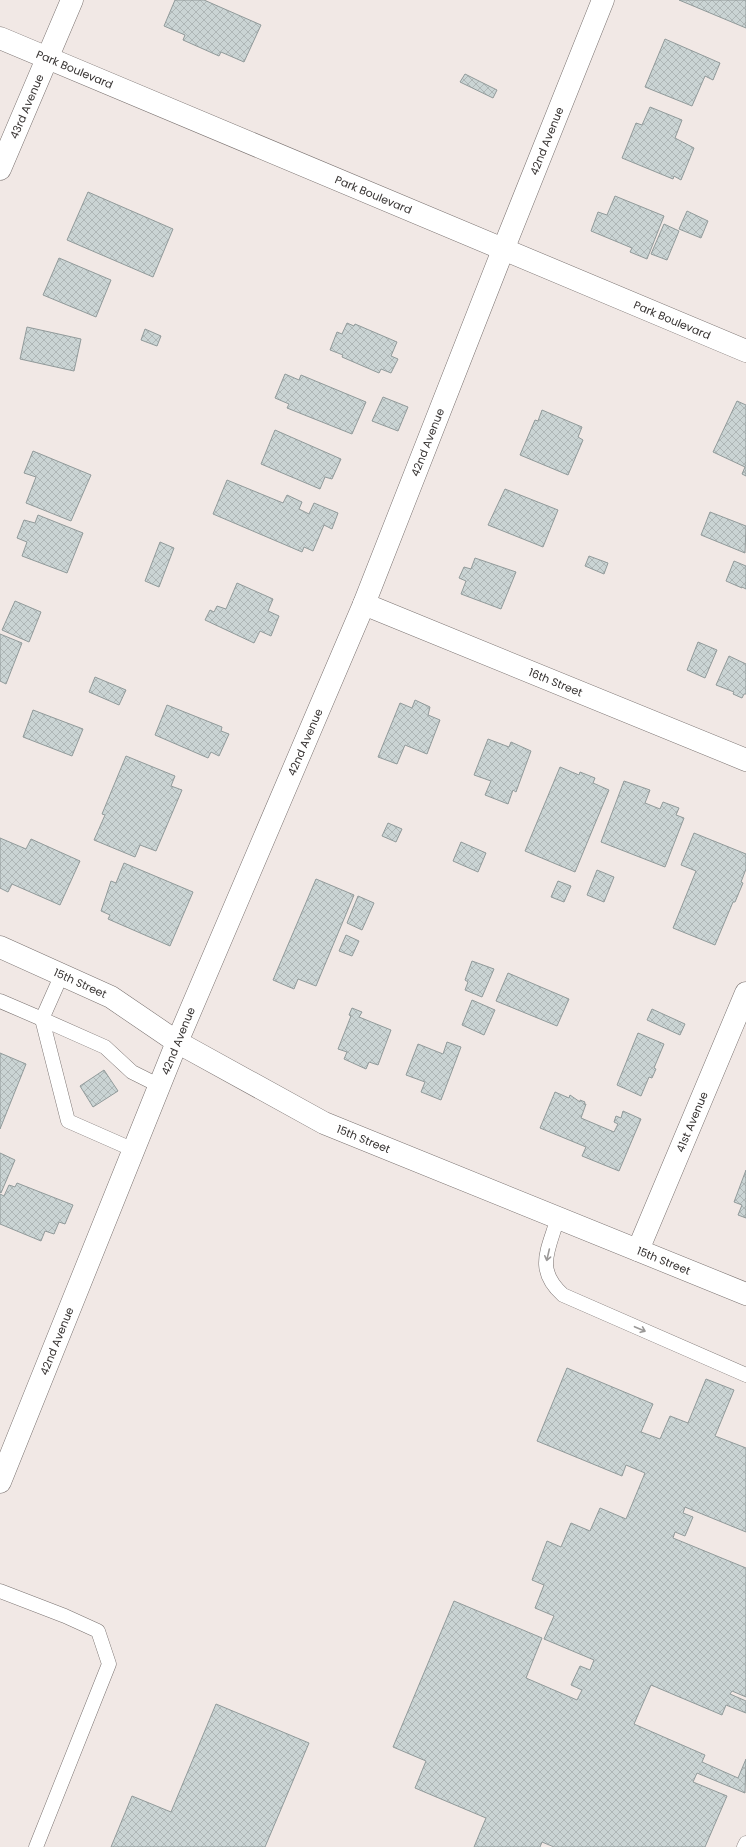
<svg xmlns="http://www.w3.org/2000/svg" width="746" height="1847" font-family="Poppins,sans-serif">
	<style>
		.building { fill: url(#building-cross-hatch); stroke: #919a9a }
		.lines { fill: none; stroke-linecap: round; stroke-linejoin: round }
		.service-casing { stroke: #7a7270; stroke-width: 15 }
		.minor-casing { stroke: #7a7270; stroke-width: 23 }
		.tertiary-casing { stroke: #7a7270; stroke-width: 23 }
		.secondary-casing { stroke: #7a7270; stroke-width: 23 }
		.service { stroke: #fff; stroke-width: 14 }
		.minor { stroke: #fff; stroke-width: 22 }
		.tertiary { stroke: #fff; stroke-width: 22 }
		.secondary { stroke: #fff; stroke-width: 22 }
		.oneway { stroke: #9b9998 }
		.labels { text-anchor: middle; stroke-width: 3; stroke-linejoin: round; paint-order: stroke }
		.street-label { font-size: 11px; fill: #373332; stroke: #fff }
	</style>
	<defs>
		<pattern id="building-cross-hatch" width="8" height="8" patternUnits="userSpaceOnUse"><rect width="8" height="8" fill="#cad4d4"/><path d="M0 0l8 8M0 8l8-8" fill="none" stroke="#aeb6b6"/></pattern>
	</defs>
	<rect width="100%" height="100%" fill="#f1e8e5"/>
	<g class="building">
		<polygon points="175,0 204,0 261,25 244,62 221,52 219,56 183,40 185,35 164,26"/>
		<polygon points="679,0 746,0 746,28"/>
		<polygon points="665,39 720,63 713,80 705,76 692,106 645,87"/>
		<polygon points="465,74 497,90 493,98 460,82"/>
		<polygon points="650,107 682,120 675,138 694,148 681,180 674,176 673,179 622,158 636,123 642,125"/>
		<polygon points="88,192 173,229 153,277 67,240"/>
		<polygon points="615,196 664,216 647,259 630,252 632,248 591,231 598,212 607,215"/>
		<polygon points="687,211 708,221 701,238 679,229"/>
		<polygon points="664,224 679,231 667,260 651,254"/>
		<polygon points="59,258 111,280 96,317 43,295"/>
		<polygon points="347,323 354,326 355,324 397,342 391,356 398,359 391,373 381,369 379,373 342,357 343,355 330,350 337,332 342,334"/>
		<polygon points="27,327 81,339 74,371 20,359"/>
		<polygon points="145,329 161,336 157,346 141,340"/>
		<polygon points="285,374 299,380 301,375 366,402 352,434 287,408 289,404 275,398"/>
		<polygon points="383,397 408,407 398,431 372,421"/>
		<polygon points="737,401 746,405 746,476 742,474 745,467 713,452"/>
		<polygon points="542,410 582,427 578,437 583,440 568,475 520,455 535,420 538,421"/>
		<polygon points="275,430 341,459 332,479 325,477 320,489 261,464"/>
		<polygon points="33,451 91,475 71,521 26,503 36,477 24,473"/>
		<polygon points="227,480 283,503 287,495 302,502 299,509 309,514 314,503 338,513 332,529 324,525 313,551 304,547 302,552 213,514"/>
		<polygon points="505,489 558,510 543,547 488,525"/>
		<polygon points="710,512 746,526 745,553 701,535"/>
		<polygon points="38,515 83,533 67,573 22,556 27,542 17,538 24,520 35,523"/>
		<polygon points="160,542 174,548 159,587 145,581"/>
		<polygon points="589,556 608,563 604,574 585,566"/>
		<polygon points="475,558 516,572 501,609 461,594 466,581 459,578 464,567 471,569"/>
		<polygon points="734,561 746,566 746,589 742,587 742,588 726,581"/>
		<polygon points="237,583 273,599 268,611 279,616 271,636 260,631 254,643 205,620 210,610 214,612 217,606 226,609"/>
		<polygon points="15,601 41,612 29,642 2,630"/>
		<polygon points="0,634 22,643 6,684 0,681"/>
		<polygon points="698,642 717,650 705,678 687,670"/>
		<polygon points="729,656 746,664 746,694 744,694 742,698 733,694 734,692 716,685"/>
		<polygon points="95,677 126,690 119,705 89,692"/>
		<polygon points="415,700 430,707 428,715 440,720 427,754 405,745 397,764 378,757 400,703 412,708"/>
		<polygon points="167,705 222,727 221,731 229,734 219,756 211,752 208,758 155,735"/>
		<polygon points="33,710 83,729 72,756 23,737"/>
		<polygon points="488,739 509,747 511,742 531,751 516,792 513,790 508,804 485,795 491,781 474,775"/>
		<polygon points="126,756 175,776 171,786 182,790 156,851 140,845 135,857 94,840 105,815 102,814"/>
		<polygon points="560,767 579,775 580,772 595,778 593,783 609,790 575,872 525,851"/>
		<polygon points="624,781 650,790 645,803 660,809 663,802 679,808 676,815 684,818 665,867 601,842"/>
		<polygon points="388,823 402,829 396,842 382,836"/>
		<polygon points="694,833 746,854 746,869 741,882 743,883 735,902 733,902 715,945 673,928 696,871 681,865"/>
		<polygon points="0,838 26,849 31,839 80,861 60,905 12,884 8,892 0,888"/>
		<polygon points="461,842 486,853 478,872 453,861"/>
		<polygon points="124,863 193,892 170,946 108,919 110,915 101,911 111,881 116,883"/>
		<polygon points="597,870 614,877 604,902 587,895"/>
		<polygon points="316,879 354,895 316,986 298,979 294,989 273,980"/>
		<polygon points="558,881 571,886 564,902 551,897"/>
		<polygon points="358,896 374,903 362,930 347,923"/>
		<polygon points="346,935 359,941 352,956 339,951"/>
		<polygon points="472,961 494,969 482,997 465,990 468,982 465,980"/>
		<polygon points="508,973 569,999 557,1026 496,1001"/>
		<polygon points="472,1000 495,1010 484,1035 462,1025"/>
		<polygon points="352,1008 362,1012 359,1017 391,1030 378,1065 369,1062 366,1069 344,1059 347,1052 338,1049 351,1016 349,1015"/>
		<polygon points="652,1009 685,1024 680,1035 647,1020"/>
		<polygon points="638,1033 664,1044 654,1068 656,1069 652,1078 649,1077 641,1096 617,1085"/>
		<polygon points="447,1042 461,1047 441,1100 421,1092 425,1082 406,1075 418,1044 443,1054"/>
		<polygon points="0,1053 26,1064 0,1129"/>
		<polygon points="104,1070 118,1091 93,1107 80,1086"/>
		<polygon points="555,1092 569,1098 570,1095 580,1102 580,1100 585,1102 584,1104 586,1104 581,1118 614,1132 618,1124 614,1122 616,1116 621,1118 623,1111 641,1119 619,1171 582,1156 586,1147 540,1128"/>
		<polygon points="0,1153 15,1160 1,1193 0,1192"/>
		<polygon points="746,1170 746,1218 738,1215 742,1205 734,1202"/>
		<polygon points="17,1183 73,1205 65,1224 59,1222 54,1234 45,1231 41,1241 0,1224 0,1194 4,1196 9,1185 15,1187"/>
		<polygon points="567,1368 653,1404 641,1432 660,1439 670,1416 688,1423 706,1379 734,1390 715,1436 746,1448 746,1532 685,1507 683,1513 693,1517 685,1536 675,1532 673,1538 746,1568 746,1697 732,1691 730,1694 746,1701 746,1713 726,1705 722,1715 651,1685 634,1724 705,1755 702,1762 738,1778 746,1759 745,1793 697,1773 693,1782 727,1796 705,1847 554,1847 542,1842 540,1847 474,1847 486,1818 415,1788 426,1761 393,1747 454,1601 542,1638 526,1678 577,1700 582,1690 571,1685 580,1666 590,1670 594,1660 544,1639 554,1616 535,1608 544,1585 532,1580 547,1541 561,1547 571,1523 590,1531 600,1508 626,1519 645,1473 626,1465 622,1476 537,1441"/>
		<polygon points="216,1704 309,1743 265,1847 111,1847 132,1796 171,1812"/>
	</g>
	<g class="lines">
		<defs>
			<g id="service">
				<polyline points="0,1001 42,1019 62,974"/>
				<polyline points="42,1019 68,1121 134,1150"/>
				<polyline points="42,1019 105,1047 132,1072 160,1086"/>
				<path d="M558,1217C549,1249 534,1269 563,1295L746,1375"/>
				<polyline points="0,1591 65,1616 98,1631 109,1664 36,1847"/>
				<polyline points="744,1847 746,1843"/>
			</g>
			<g id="minor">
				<path id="s1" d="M0,38L746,351"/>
				<path id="s2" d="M0,169L72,0"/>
				<path id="s3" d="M364,604L746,760"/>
				<path id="s4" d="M177,1042L364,604L503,250L603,0"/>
				<path id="s5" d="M638,1250L746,993"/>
			</g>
			<g id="tertiary">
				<path id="s6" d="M0,1482L177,1042"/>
			</g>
			<g id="secondary">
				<path id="s7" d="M0,947L111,997L177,1042L324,1123L746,1294"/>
			</g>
		</defs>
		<use href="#service" class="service-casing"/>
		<use href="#minor" class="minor-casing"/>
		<use href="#tertiary" class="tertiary-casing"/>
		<use href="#secondary" class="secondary-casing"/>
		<use href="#service" class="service"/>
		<use href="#minor" class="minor"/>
		<use href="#tertiary" class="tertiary"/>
		<use href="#secondary" class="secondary"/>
	</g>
	<defs><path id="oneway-shaft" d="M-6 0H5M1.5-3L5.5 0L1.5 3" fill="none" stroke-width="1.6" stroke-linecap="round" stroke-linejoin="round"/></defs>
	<g class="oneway">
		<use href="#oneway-shaft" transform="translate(548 1255) rotate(103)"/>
		<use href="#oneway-shaft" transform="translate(640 1329) rotate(23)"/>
	</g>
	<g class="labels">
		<g class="street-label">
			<text dy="4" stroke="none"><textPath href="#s1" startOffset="81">Park Boulevard</textPath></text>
			<text dy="4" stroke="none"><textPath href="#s2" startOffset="68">43rd Avenue</textPath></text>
			<text dy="4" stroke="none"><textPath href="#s4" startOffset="974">42nd Avenue</textPath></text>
			<text dy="4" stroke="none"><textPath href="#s1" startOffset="405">Park Boulevard</textPath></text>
			<text dy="4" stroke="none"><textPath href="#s1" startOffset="729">Park Boulevard</textPath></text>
			<text dy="4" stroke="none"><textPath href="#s4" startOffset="650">42nd Avenue</textPath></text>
			<text dy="4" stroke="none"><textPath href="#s3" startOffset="207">16th Street</textPath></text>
			<text dy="4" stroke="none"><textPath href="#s4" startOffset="326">42nd Avenue</textPath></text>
			<text dy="4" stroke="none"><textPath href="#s7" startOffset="88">15th Street</textPath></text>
			<text transform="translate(178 1041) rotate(-68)" y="4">42nd Avenue</text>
			<text dy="4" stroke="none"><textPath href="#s5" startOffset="139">41st Avenue</textPath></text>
			<text dy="4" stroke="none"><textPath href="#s7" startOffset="412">15th Street</textPath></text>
			<text dy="4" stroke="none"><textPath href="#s7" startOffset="736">15th Street</textPath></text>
			<text dy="4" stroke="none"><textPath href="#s6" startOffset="152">42nd Avenue</textPath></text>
		</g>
	</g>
</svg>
